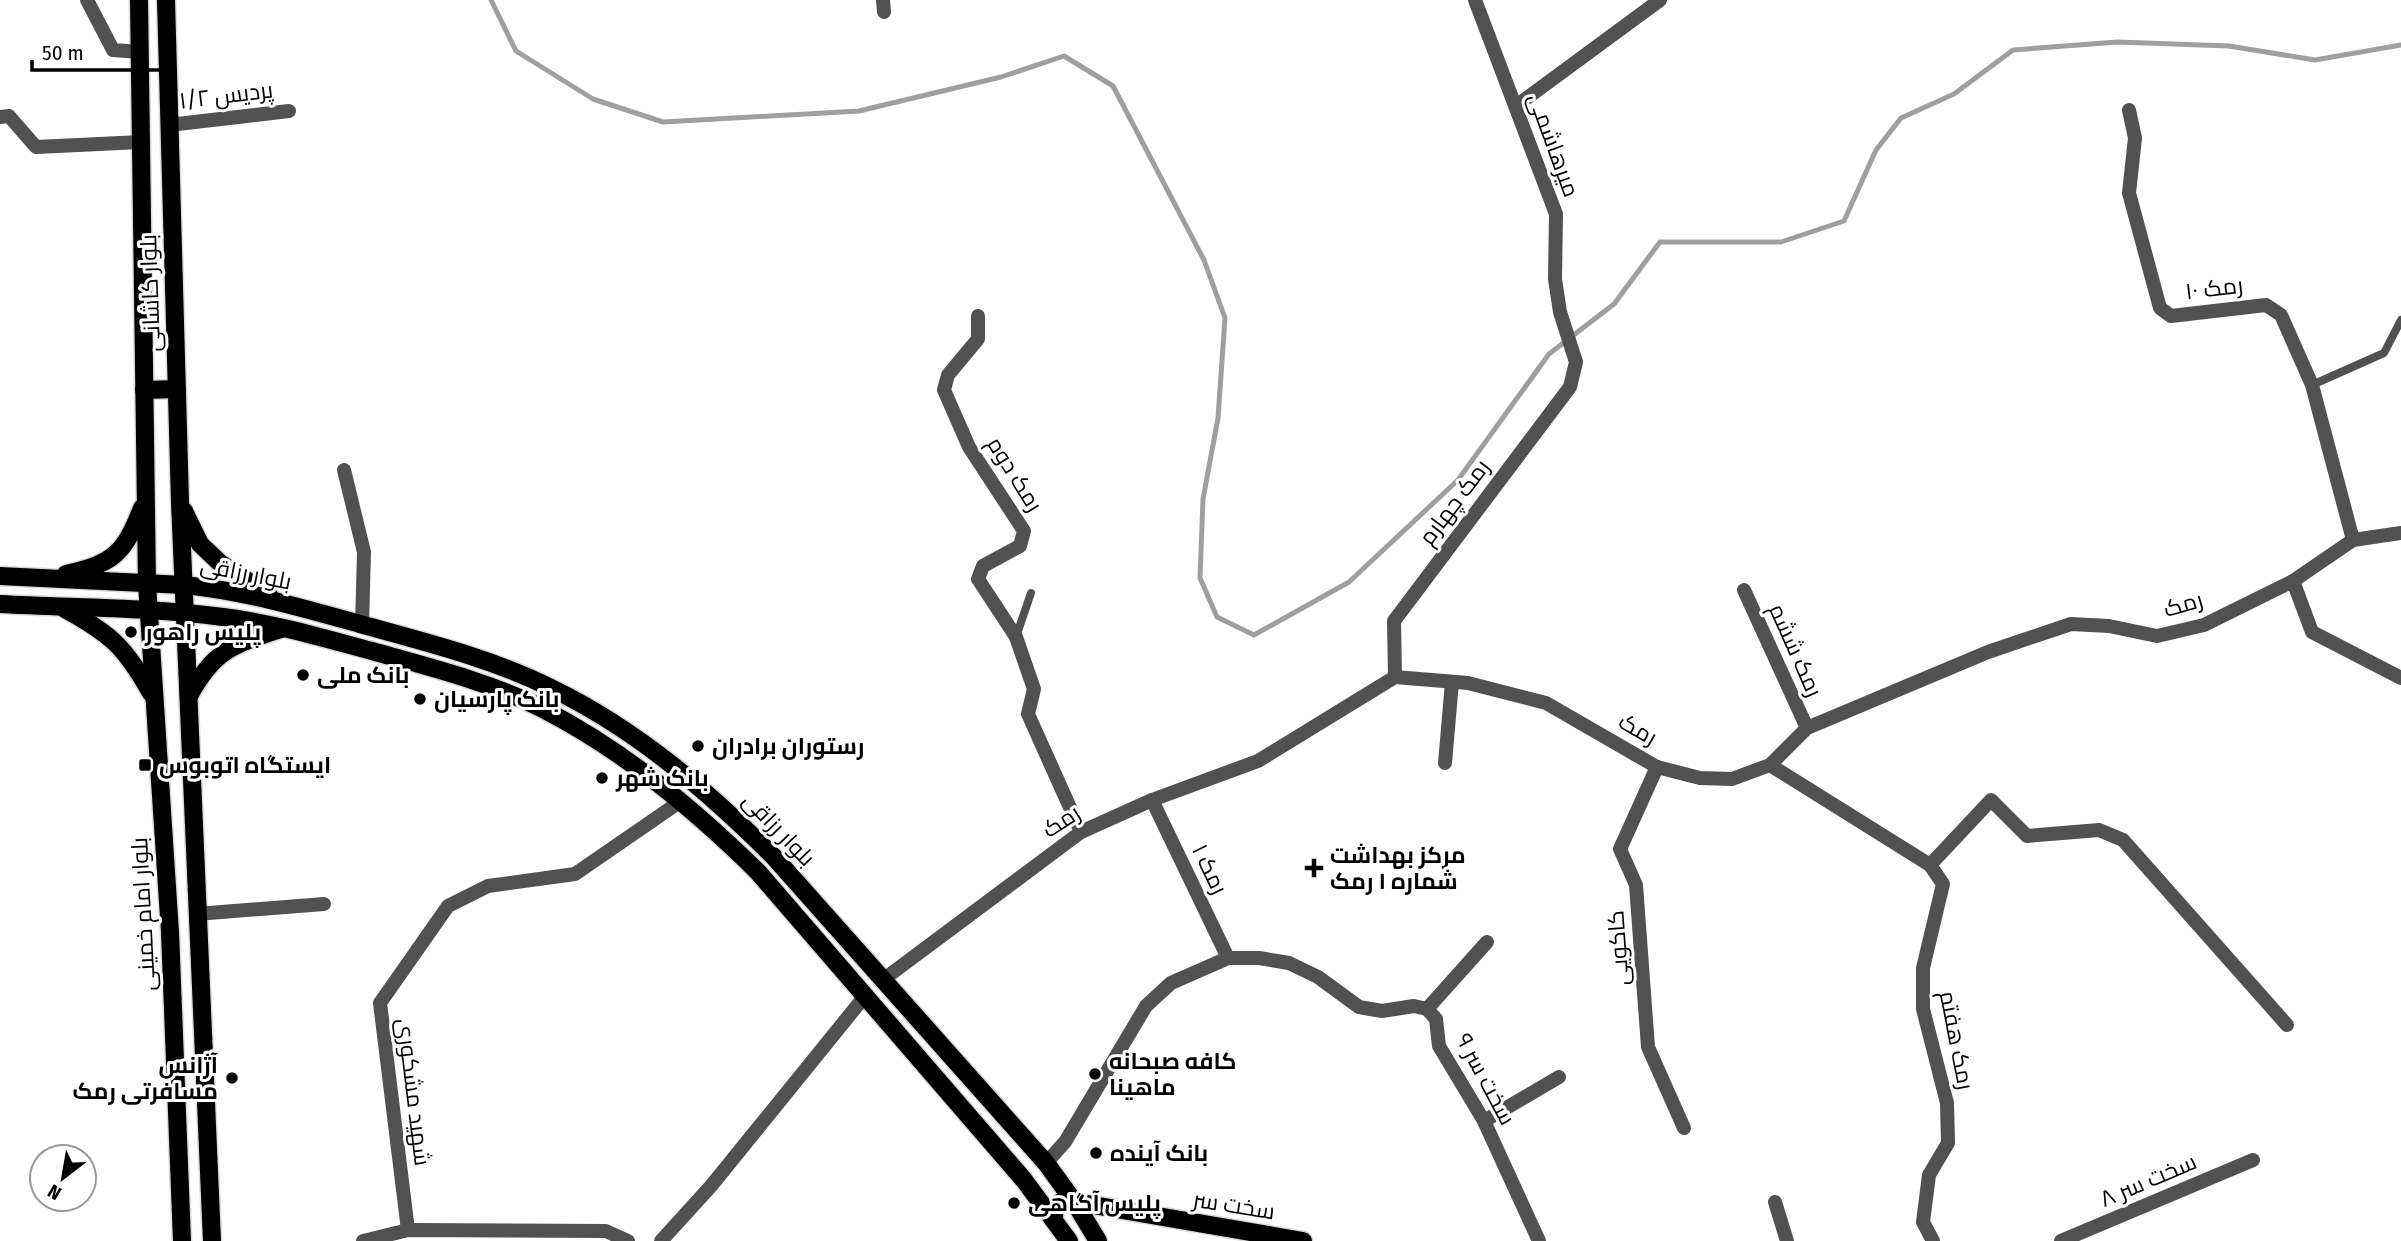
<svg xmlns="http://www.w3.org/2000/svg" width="2401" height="1241" font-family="'Fira Sans Condensed',Cairo,sans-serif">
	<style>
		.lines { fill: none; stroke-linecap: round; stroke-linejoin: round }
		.stream { stroke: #9f9f9f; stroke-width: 5 }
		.primary-casing { stroke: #dbdbdb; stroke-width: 21 }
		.service { stroke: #515151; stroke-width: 8 }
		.minor { stroke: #515151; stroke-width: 14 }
		.tertiary { stroke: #515151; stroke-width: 14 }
		.primary { stroke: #000; stroke-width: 18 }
		.poi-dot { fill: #000; stroke: #fff; stroke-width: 2.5 }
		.labels { text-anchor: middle; stroke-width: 6; stroke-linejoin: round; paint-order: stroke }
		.street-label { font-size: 23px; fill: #000; stroke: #fff }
		.poi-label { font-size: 23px; font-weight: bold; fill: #000; stroke: #fff; text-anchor: start }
	</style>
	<rect width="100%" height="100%" fill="#fff"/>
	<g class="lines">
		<polyline class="stream" points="491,0 516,51 593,99 663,122 859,111 1001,77 1064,56 1113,86 1204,260 1225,318 1218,418 1203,499 1200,578 1217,617 1254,635 1349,582 1458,480 1549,354 1614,304 1660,242 1781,242 1844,221 1876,150 1901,118 1954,94 2013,50 2117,42 2229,46 2315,60 2401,45"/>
		<defs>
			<g id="primary">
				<polyline points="139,0 147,584 170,932 182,1241"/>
				<polyline points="166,0 180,502 212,1241"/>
				<polyline points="144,390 177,389"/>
				<polyline points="184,511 200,544 220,563 269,595"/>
				<path d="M66,574C114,563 124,554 142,508"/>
				<path d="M0,576L184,585C244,591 303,608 360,624C424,642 491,658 551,688C636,729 708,791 774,857L1046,1163L1075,1203L1098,1241"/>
				<path d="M0,604C74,608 149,607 223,617C273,623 323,638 372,651C429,667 490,682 543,709C624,751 693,808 758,872L1024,1180L1069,1241"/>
				<path d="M65,609C111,634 125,647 151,693"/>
				<path d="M189,696C214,650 232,645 281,629"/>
				<path d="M1054,1219C1054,1210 1055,1205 1064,1200L1303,1241"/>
			</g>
		</defs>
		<use href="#primary" class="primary-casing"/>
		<g class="service">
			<polyline points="2312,385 2384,353 2401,320"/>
			<polyline points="1016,637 1031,593"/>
		</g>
		<g class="minor">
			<polyline points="87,0 113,50 140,52"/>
			<polyline points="883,0 884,12"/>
			<polyline points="1516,106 1660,0"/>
			<polyline points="2129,110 2135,138 2129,193 2160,308 2171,316 2266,305 2281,315 2312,385 2353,540"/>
			<polyline points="0,117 9,116 36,147 141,142"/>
			<polyline points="169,125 289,111"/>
			<polyline points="978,316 978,339 948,375 944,390 969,447 1024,531 1020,546 983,566 978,579 1016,637 1034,689 1028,714 1081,832"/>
			<polyline points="344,470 364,552 362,625"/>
			<polyline points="2293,581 2312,632 2401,678"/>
			<polyline points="1744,590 1807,728"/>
			<polyline points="1395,677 1394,621 1570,387 1576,362 1560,312 1555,279 1556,214 1475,0"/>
			<polyline points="1445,763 1452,682"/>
			<polyline points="1770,765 1930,865 1943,884 1923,968 1923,1009 1947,1103 1948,1143 1929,1175 1923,1222 1933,1241"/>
			<polyline points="1657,767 1620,849 1636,885 1648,1047 1684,1128"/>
			<polyline points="1152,800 1228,958"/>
			<polyline points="1930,865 1991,800 2027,836 2099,830 2123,840 2287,1025"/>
			<polyline points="196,914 324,904"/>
			<polyline points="1427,1009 1487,942"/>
			<polyline points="1484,1121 1559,1077"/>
			<polyline points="1046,1163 1065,1142 1146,1006 1171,983 1228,958 1259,958 1289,963 1318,977 1359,1007 1382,1011 1414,1006 1427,1009 1436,1019 1439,1046 1484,1121 1539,1241"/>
			<polyline points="1775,1202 1787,1241"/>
			<polyline points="408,1230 380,1003 448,906 488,886 575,874 681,801"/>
			<polyline points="363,1241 408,1230 606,1231 628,1241"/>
			<polyline points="661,1241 711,1186 865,996"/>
			<polyline points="2061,1241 2253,1160"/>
		</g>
		<polyline class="tertiary" points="884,979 1081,832 1152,800 1258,761 1395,677 1468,683 1546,703 1657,767 1700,778 1732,779 1770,765 1807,728 1988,652 2071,624 2109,626 2157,636 2204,625 2293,581 2353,540 2401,533"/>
		<use href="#primary" class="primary"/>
	</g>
	<g class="poi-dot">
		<circle cx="131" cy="632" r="7"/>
		<circle cx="303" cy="675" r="7"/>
		<circle cx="420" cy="699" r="7"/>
		<circle cx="698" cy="746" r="7"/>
		<rect x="138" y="758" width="14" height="14" rx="3.5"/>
		<circle cx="602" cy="778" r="7"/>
		<path d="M1310.5 857.5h7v7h7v7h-7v7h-7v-7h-7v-7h7z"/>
		<circle cx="1095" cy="1074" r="7"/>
		<circle cx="232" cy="1078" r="7"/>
		<circle cx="1096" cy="1153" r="7"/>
		<circle cx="1014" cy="1203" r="7"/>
	</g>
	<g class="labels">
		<g class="street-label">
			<text transform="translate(226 95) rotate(-7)" y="8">پردیس ۱/۲</text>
			<text transform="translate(1554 145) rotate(70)" y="8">میرهاشمی</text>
			<text transform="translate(2214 288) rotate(-7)" y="8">رمک ۱۰</text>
			<text transform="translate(150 293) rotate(-92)" y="8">بلوار کاشانی</text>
			<text transform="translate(1015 474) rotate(58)" y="8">رمک دوم</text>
			<text transform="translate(1454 502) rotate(-53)" y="8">رمک چهارم</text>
			<text transform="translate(246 573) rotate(11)" y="8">بلوار رزاقی</text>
			<text transform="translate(2183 604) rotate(-16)" y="8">رمک</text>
			<text transform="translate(1796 650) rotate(66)" y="8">رمک ششم</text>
			<text transform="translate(1638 729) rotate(30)" y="8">رمک</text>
			<text transform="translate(1061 821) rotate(-33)" y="8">رمک</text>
			<text transform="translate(779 829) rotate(46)" y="8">بلوار رزاقی</text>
			<text transform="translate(1210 869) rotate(64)" y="8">رمک ۱</text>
			<text transform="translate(143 914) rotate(-93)" y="8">بلوار امام خمینی</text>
			<text transform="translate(1618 948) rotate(-94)" y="8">کاکویی</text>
			<text transform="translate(1957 1040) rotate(79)" y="8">رمک هفتم</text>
			<text transform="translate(1486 1079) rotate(62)" y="8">سخت سر ۹</text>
			<text transform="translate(414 1092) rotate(83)" y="8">شهید مشکوری</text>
			<text transform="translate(2148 1180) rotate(-23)" y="8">سخت سر ۸</text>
			<text transform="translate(1234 1205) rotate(9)" y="8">سخت سر</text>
		</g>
		<g class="poi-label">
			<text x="145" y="640">پلیس راهور</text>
			<text x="317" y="683">بانک ملی</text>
			<text x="434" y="707">بانک پارسیان</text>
			<text x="712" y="754">رستوران برادران</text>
			<text x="159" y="773">ایستگاه اتوبوس</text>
			<text x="616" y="786">بانک شهر</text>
			<text x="1330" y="863">مرکز بهداشت<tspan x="1330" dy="26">شماره ۱ رمک</tspan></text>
			<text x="1109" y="1069">کافه صبحانه<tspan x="1109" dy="26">ماهینا</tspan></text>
			<text x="218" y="1073" text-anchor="end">آژانس<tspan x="218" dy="26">مسافرتی رمک</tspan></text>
			<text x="1110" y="1161">بانک آینده</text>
			<text x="1028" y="1211">پلیس آگاهی</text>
		</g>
	</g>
	<g transform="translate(63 1178) rotate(211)"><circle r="33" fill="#ffffff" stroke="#999999" stroke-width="2"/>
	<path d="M0-5L12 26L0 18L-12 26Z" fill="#000000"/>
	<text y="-10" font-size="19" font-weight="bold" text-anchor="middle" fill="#000000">N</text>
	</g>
	<path d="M32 60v10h142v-10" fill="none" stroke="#000000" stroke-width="3.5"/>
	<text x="42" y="60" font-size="21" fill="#000000" stroke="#ffffff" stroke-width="5" paint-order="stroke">50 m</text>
</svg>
